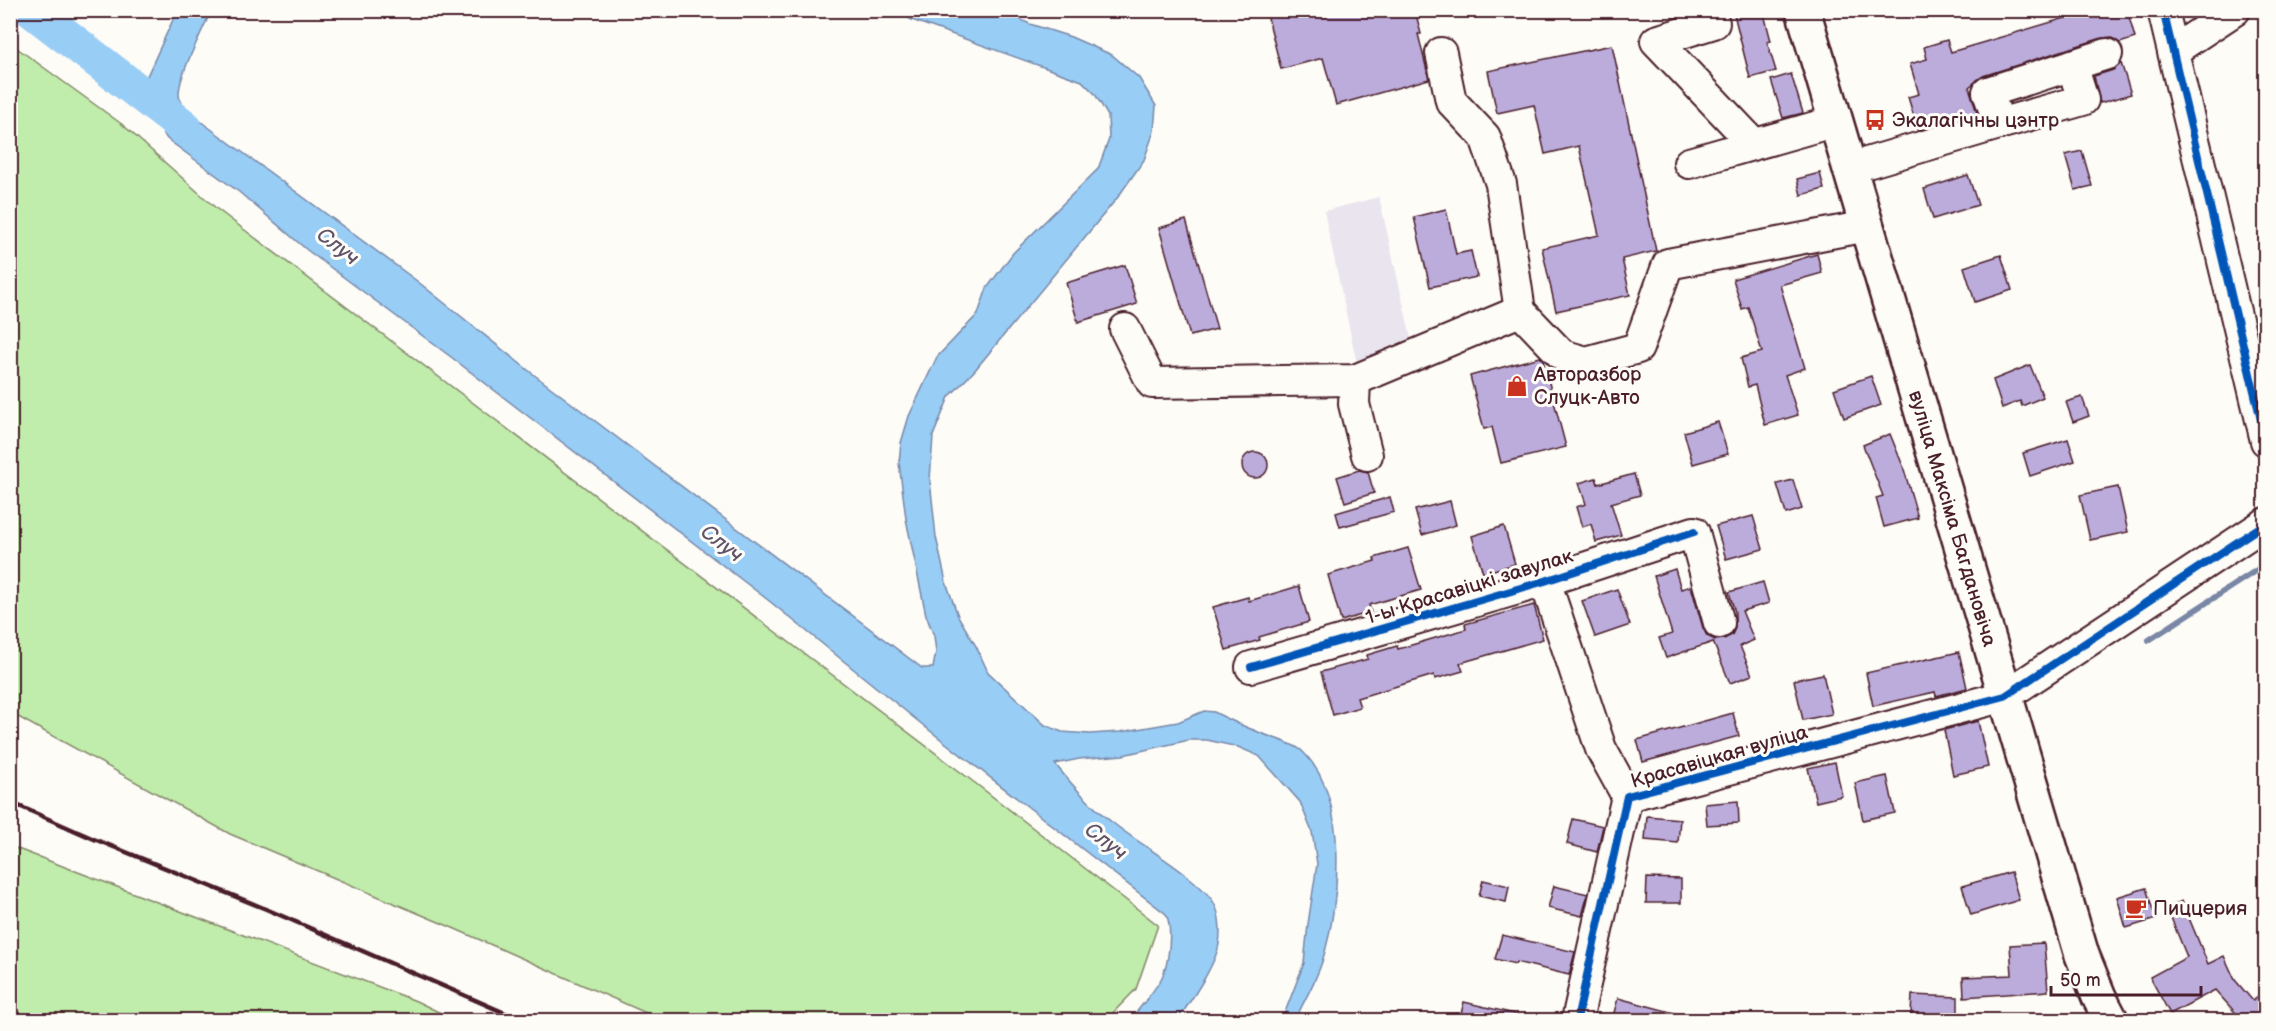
<svg xmlns="http://www.w3.org/2000/svg" width="2276" height="1031" font-family="'Balsamiq Sans',sans-serif">
	<style>
		.built { fill: #eae4ef }
		.green { fill: #c0edab; stroke: #85866b; stroke-width: 1.5 }
		.water { fill: #98cdf6; stroke: #7987a5; stroke-width: 1.5 }
		.lines { fill: none; stroke-linecap: round; stroke-linejoin: round }
		.stream { stroke: #7987a5; stroke-width: 6 }
		.river { stroke: #98cdf6; stroke-width: 36 }
		.building { fill: #bcacdc; stroke: #4a1f2b; stroke-width: 1.5 }
		.minor-casing { stroke: #4a1f2b; stroke-width: 34 }
		.major-casing { stroke: #4a1f2b; stroke-width: 38 }
		.minor { stroke: #fdfcf7; stroke-width: 30 }
		.major { stroke: #fdfcf7; stroke-width: 33 }
		.rail { stroke: #4a1f2b; stroke-width: 4.5 }
		.cycleway-casing { stroke: #fdfcf7; stroke-width: 11 }
		.cycleway { stroke: #0057b8; stroke-width: 8 }
		.labels { text-anchor: middle; stroke-width: 6; stroke-linejoin: round; paint-order: stroke }
		.poi-label { font-size: 20px; fill: #4a1f2b; stroke: #fdfcf7; text-anchor: start }
		.street-label { font-size: 20px; fill: #4a1f2b; stroke: #fdfcf7 }
		.water-label { font-size: 21px; font-style: italic; fill: #615368; stroke: #fdfcf7 }
	</style>
	<rect width="100%" height="100%" fill="#fdfcf7"/>
	<filter id="ink" filterUnits="userSpaceOnUse"><feTurbulence type="fractalNoise" baseFrequency=".0167" numOctaves="2"/><feDisplacementMap in="SourceGraphic" scale="12" xChannelSelector="R" yChannelSelector="G"/><feConvolveMatrix kernelMatrix="1 2 1 2 8 2 1 2 1" color-interpolation-filters="sRGB"/></filter>
	<g filter="url(#ink)">
		<polygon class="built" points="1379,197 1414,351 1357,364 1324,211"/>
		<g class="green">
			<polygon points="10,43 123,125 217,209 975,783 1158,925 1136,989 1106,1020 662,1020 453,928 230,834 11,713"/>
			<polygon points="10,846 416,1001 455,1020 11,1020"/>
		</g>
		<path class="water" d="M177,11H211C203,30 178,76 179,95C180,105 189,112 196,118L417,281L533,374L922,668H933L936,652L934,636L926,615L906,519L899,463L901,443L909,416L937,357L978,314L987,288L1013,253L1098,169L1109,139L1108,116L1095,94L1082,81L912,20L896,11H1002L1030,24L1071,37L1112,55L1139,78L1156,106L1154,131L1144,160L1118,197L975,370L949,397L933,436L930,480L936,537L946,582L958,616L976,646L988,672L1045,725L1062,732L1090,734L1120,732L1178,722L1204,711L1214,712C1228,719 1242,726 1256,731C1268,737 1294,743 1302,751C1350,797 1340,904 1322,962C1315,983 1304,1001 1295,1020H1282L1304,963L1308,924L1317,864L1312,832L1300,802L1259,756L1238,747L1207,740H1189L1123,755L1079,759L1055,764C1072,785 1092,807 1113,823C1139,844 1198,877 1214,903C1220,914 1221,931 1219,944C1216,965 1190,1001 1178,1020H1130C1140,1007 1153,993 1161,979C1169,965 1173,928 1166,914L929,730L768,600L451,357L307,250L239,192L167,139L145,105L147,76Z"/>
		<g class="lines">
			<polyline class="stream" points="2149,640 2266,564"/>
			<polyline class="river" points="32,10 184,127"/>
		</g>
		<g class="building">
			<polygon points="1266,10 1415,10 1421,34 1418,34 1429,79 1336,105 1323,58 1281,69"/>
			<polygon points="1733,10 1763,10 1771,41 1767,42 1776,71 1750,78"/>
			<polygon points="2092,10 2127,10 2135,38 2120,43 2111,37 2102,38 1983,76 1969,87 1977,113 1918,130 1908,97 1919,94 1910,64 1927,59 1924,47 1947,40 1951,52"/>
			<polygon points="1612,45 1656,251 1622,259 1630,295 1556,311 1542,248 1599,235 1579,146 1545,154 1534,105 1497,113 1488,71"/>
			<polygon points="2121,63 2131,94 2100,103 2094,76 2113,70"/>
			<polygon points="1791,74 1803,113 1783,118 1771,80"/>
			<polygon points="2082,151 2092,186 2075,190 2065,155"/>
			<polygon points="1820,173 1824,189 1801,195 1797,179"/>
			<polygon points="1968,175 1978,205 1933,219 1924,189"/>
			<polygon points="1446,209 1456,254 1471,251 1477,277 1430,287 1414,217"/>
			<polygon points="1186,220 1217,329 1190,336 1159,228"/>
			<polygon points="1817,254 1822,273 1780,285 1805,368 1785,375 1798,415 1765,425 1755,385 1748,387 1741,358 1762,352 1748,307 1742,309 1733,279"/>
			<polygon points="2001,255 2012,290 1975,302 1964,267"/>
			<polygon points="1125,265 1137,304 1078,322 1066,283"/>
			<polygon points="1540,357 1543,360 1566,447 1501,463 1492,427 1484,429 1470,376"/>
			<polygon points="2030,365 2043,397 2022,406 2020,401 2002,408 1993,380"/>
			<polygon points="1871,376 1881,405 1844,418 1834,389"/>
			<polygon points="2082,397 2089,416 2073,422 2066,402"/>
			<polygon points="1718,422 1728,454 1693,464 1684,432"/>
			<polygon points="1890,434 1903,466 1918,518 1884,527 1876,498 1883,496 1863,445"/>
			<polygon points="2068,439 2075,461 2030,476 2023,453"/>
			<circle cx="1255" cy="465" r="13"/>
			<polygon points="1359,470 1368,472 1374,493 1345,502 1337,477"/>
			<polygon points="1634,474 1640,495 1611,503 1621,535 1596,542 1591,524 1582,527 1576,507 1586,504 1579,483 1596,478 1598,484"/>
			<polygon points="1793,480 1802,509 1786,514 1777,484"/>
			<polygon points="2118,487 2128,532 2090,540 2080,495"/>
			<polygon points="1390,497 1394,512 1340,527 1336,513"/>
			<polygon points="1450,501 1456,525 1422,535 1415,510"/>
			<polygon points="1753,516 1763,549 1726,559 1716,526"/>
			<polygon points="1504,526 1515,564 1483,573 1472,536"/>
			<polygon points="1408,548 1421,590 1369,605 1371,612 1341,621 1328,575 1375,561 1374,558"/>
			<polygon points="1675,569 1681,589 1691,586 1703,628 1707,636 1715,640 1724,639 1732,635 1735,628 1735,612 1729,592 1763,582 1769,603 1742,611 1754,640 1740,646 1752,675 1730,683 1713,642 1666,658 1659,638 1672,634 1654,576"/>
			<polygon points="1299,586 1309,622 1259,637 1260,640 1226,650 1213,607 1248,597 1249,601"/>
			<polygon points="1617,589 1630,625 1595,637 1582,601"/>
			<polygon points="1534,605 1543,639 1460,663 1463,671 1435,679 1434,675 1357,698 1360,707 1333,715 1321,672 1368,659 1367,655 1397,646 1398,649 1466,629 1465,624"/>
			<polygon points="1959,652 1967,688 1936,696 1935,692 1873,706 1866,673"/>
			<polygon points="1823,674 1832,714 1803,720 1794,680"/>
			<polygon points="1733,713 1739,736 1643,762 1637,740"/>
			<polygon points="1978,721 1988,767 1953,775 1944,730"/>
			<polygon points="1835,762 1842,796 1816,802 1808,768"/>
			<polygon points="1887,776 1895,813 1863,820 1855,783"/>
			<polygon points="1738,801 1739,823 1707,825 1705,804"/>
			<polygon points="1647,816 1680,819 1678,843 1645,840"/>
			<polygon points="1573,819 1603,826 1597,852 1567,844"/>
			<polygon points="2011,872 2019,900 1971,915 1962,886"/>
			<polygon points="1647,878 1681,879 1681,903 1646,903"/>
			<polygon points="1483,880 1509,886 1506,902 1479,896"/>
			<polygon points="1554,886 1588,894 1582,916 1548,908"/>
			<polygon points="2146,888 2156,919 2126,928 2117,897"/>
			<polygon points="2182,901 2208,964 2224,956 2235,980 2253,1001 2265,990 2265,1020 2242,1020 2215,990 2170,1014 2150,977 2187,957 2167,908"/>
			<polygon points="1502,935 1575,952 1569,975 1516,962 1515,964 1495,959"/>
			<polygon points="2044,943 2048,991 1964,997 1963,977 2012,975 2010,945"/>
			<polygon points="1912,995 1958,997 1958,1017 1911,1015"/>
			<polygon points="1618,998 1682,1015 1681,1020 1612,1020"/>
			<polygon points="1464,1002 1515,1014 1515,1020 1469,1020 1460,1018"/>
		</g>
		<g class="lines">
			<defs>
				<g id="minor">
					<polyline points="2163,10 2266,441"/>
					<polyline points="1714,23 1656,41 1754,144"/>
					<polyline points="2173,51 2235,10"/>
					<polyline points="1441,53 1451,101 1485,137 1501,184 1520,311 1562,355 1586,362 1638,348 1668,264 1867,226"/>
					<polyline points="1999,124 2083,100 2072,65"/>
					<polyline points="1689,163 1836,121"/>
					<polyline points="1850,168 1999,124 1988,92 2107,54"/>
					<polyline points="1125,329 1152,383 1355,380 1520,311"/>
					<polyline points="1355,380 1354,404 1367,455"/>
					<polyline points="1545,581 1601,749 1627,796"/>
					<polyline points="1251,667 1545,581 1694,532 1719,623"/>
					<polyline points="1577,1020 1627,796 2005,696 2266,523"/>
				</g>
				<g id="major">
					<path id="s1" d="M1803,10L2082,955L2099,997L2111,1020"/>
				</g>
			</defs>
			<use href="#minor" class="minor-casing"/>
			<use href="#major" class="major-casing"/>
			<use href="#minor" class="minor"/>
			<use href="#major" class="major"/>
			<polyline class="rail" points="10,802 94,839 266,909 521,1020"/>
			<defs>
				<g id="cycleway">
					<polyline points="2163,10 2266,441"/>
					<polyline points="1251,667 1545,581 1694,532"/>
					<polyline points="1577,1020 1627,796 2005,696 2266,523"/>
				</g>
			</defs>
			<use href="#cycleway" class="cycleway-casing"/>
			<use href="#cycleway" class="cycleway"/>
		</g>
	</g>
	<defs>
		<symbol id="bus-bare" viewBox="-9 -9 18 18"><path d="M-5-6H5V4H4V6H2V4H-2V6H-4V4H-5ZM-3.5-4V0h7V-4ZM-3.5 1.2v1.5H-2V1.2ZM2 1.2v1.5H3.5V1.2Z" fill="#c8321e" stroke="#fdfcf7" stroke-width="2.5" paint-order="stroke"/></symbol>
		<symbol id="shop-bare" viewBox="-9 -9 18 18"><path d="M-5-2.5h2.3a2.7 3.5 0 0 1 5.4 0H5L5.5 6h-11ZM-1.5-2.5h3a1.5 2.3 0 0 0-3 0Z" fill="#c8321e" stroke="#fdfcf7" stroke-width="2.5" paint-order="stroke"/></symbol>
		<symbol id="cafe-bare" viewBox="-9 -9 18 18"><path d="M-5.5-4.5H6V0H3Q3 3.5 0 3.5H-2.5Q-5.5 3.5-5.5 0ZM3-3.2v2h1.7v-2ZM-6 4.5H4V6H-6Z" fill="#c8321e" stroke="#fdfcf7" stroke-width="2.5" paint-order="stroke"/></symbol>
	</defs>
	<g fill-rule="evenodd">
		<use href="#bus-bare" x="1860" y="105" width="30" height="30"/>
		<use href="#shop-bare" x="1502" y="371" width="30" height="30"/>
		<use href="#cafe-bare" x="2121" y="893" width="30" height="30"/>
	</g>
	<g class="labels">
		<g class="poi-label">
			<text x="1892" y="127">Экалагічны цэнтр</text>
			<text x="1534" y="381">Авторазбор<tspan x="1534" dy="23">Слуцк-Авто</tspan></text>
			<text x="2153" y="915">Пиццерия</text>
		</g>
		<g class="street-label">
			<text dy="7" stroke="none"><textPath href="#s1" startOffset="530">вуліца Максіма Багдановіча</textPath></text>
			<text transform="translate(1469 586) rotate(-17)" y="7">1-ы Красавіцкі завулак</text>
			<text transform="translate(1719 756) rotate(-16)" y="7">Красавіцкая вуліца</text>
		</g>
		<g class="water-label">
			<text transform="translate(338 246) rotate(38)" y="7">Случ</text>
			<text transform="translate(722 543) rotate(38)" y="7">Случ</text>
			<text transform="translate(1106 841) rotate(38)" y="7">Случ</text>
		</g>
	</g>
	<rect width="2276" height="1031" fill="none" stroke="#fdfcf7" stroke-width="36"/>
	<rect x="18" y="18" width="2240" height="995" fill="none" stroke="#4a1f2b" stroke-width="2" filter="url(#ink)"/>
	<path d="M2051 986v9h150v-9" fill="none" stroke="#4a1f2b" stroke-width="3"/>
	<text x="2060" y="986" font-size="18" fill="#4a1f2b" stroke="#fdfcf7" stroke-width="4.5" paint-order="stroke">50 m</text>
</svg>
